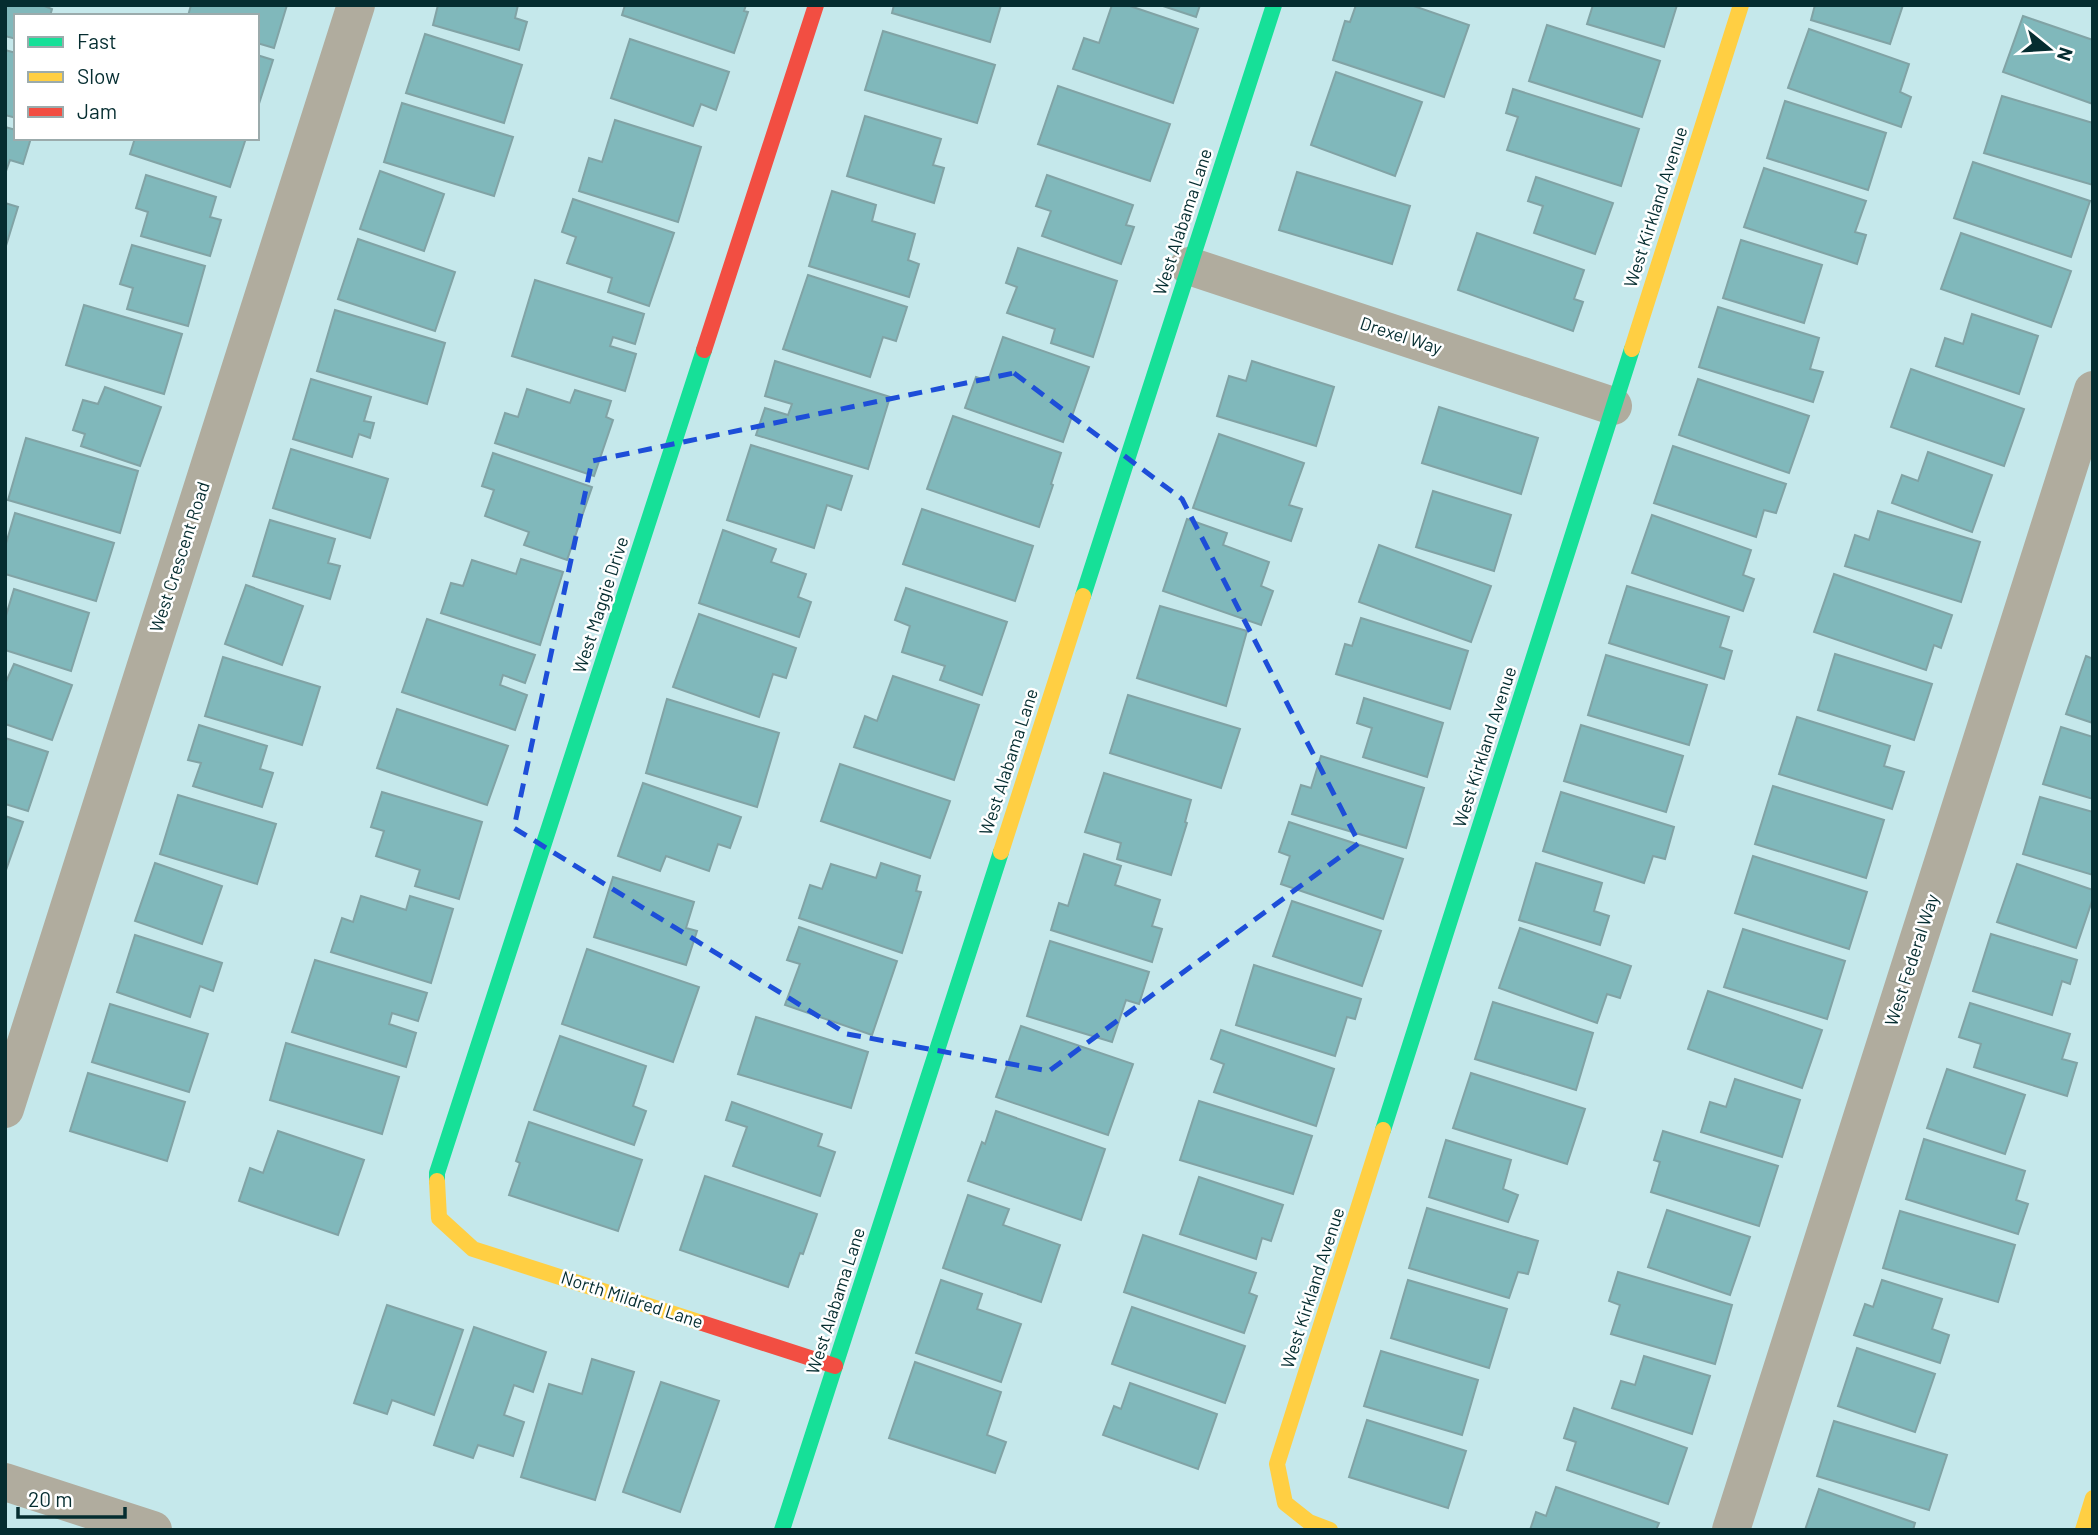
<svg xmlns="http://www.w3.org/2000/svg" width="2098" height="1535" font-family="Barlow,sans-serif">
	<style>
		.building { fill: #80b8bb; stroke: #81a3a5; stroke-width: 2 }
		.lines { fill: none; stroke-linecap: round; stroke-linejoin: round }
		.street { stroke: #b0ac9e; stroke-width: 38 }
		.fast { stroke: #16e098; stroke-width: 16 }
		.slow { stroke: #ffcf43; stroke-width: 16 }
		.jam { stroke: #f24e42; stroke-width: 16 }
		.marked { fill: none; stroke: #1d4ed8; stroke-width: 5; stroke-dasharray: 14 9; stroke-linejoin: round }
		.labels { text-anchor: middle; stroke-width: 5; stroke-linejoin: round; paint-order: stroke }
		.street-label { font-size: 18px; fill: #052d30; stroke: #fff }
	</style>
	<rect width="100%" height="100%" fill="#c5e8eb"/>
	<g class="building">
		<polygon points="5,5 42,5 52,9 50,16 16,16 16,39 5,36"/>
		<polygon points="191,5 287,5 274,48 257,43 257,16 188,16"/>
		<polygon points="438,5 518,5 515,18 527,22 519,50 433,25"/>
		<polygon points="625,5 746,5 744,11 748,12 734,53 622,15"/>
		<polygon points="894,5 1001,5 990,42 892,13"/>
		<polygon points="1112,5 1127,5 1198,29 1173,103 1073,69 1084,38 1099,43"/>
		<polygon points="1160,5 1200,5 1196,17"/>
		<polygon points="1356,5 1411,5 1469,25 1444,97 1333,60 1345,21 1350,22"/>
		<polygon points="1593,5 1677,5 1664,47 1587,24"/>
		<polygon points="1815,5 1903,5 1890,44 1811,20"/>
		<polygon points="2023,16 2093,40 2093,104 2003,72"/>
		<polygon points="1547,25 1660,61 1642,117 1529,81"/>
		<polygon points="1809,29 1909,64 1900,92 1911,97 1901,127 1788,88"/>
		<polygon points="883,31 995,65 977,123 865,90"/>
		<polygon points="425,34 522,65 504,123 406,93"/>
		<polygon points="630,39 729,72 716,110 701,104 693,126 611,98"/>
		<polygon points="5,50 16,53 16,118 5,115"/>
		<polygon points="257,55 273,60 257,110"/>
		<polygon points="1336,72 1422,102 1395,176 1311,145"/>
		<polygon points="1058,86 1170,124 1150,181 1038,144"/>
		<polygon points="1513,89 1639,129 1621,186 1507,150 1518,117 1506,113"/>
		<polygon points="2002,96 2093,123 2093,185 1984,153"/>
		<polygon points="1785,101 1886,133 1868,190 1767,158"/>
		<polygon points="402,103 513,137 494,196 384,162"/>
		<polygon points="865,116 941,139 933,165 944,168 934,203 847,176"/>
		<polygon points="615,120 701,147 678,222 579,191 589,158 602,162"/>
		<polygon points="5,127 16,130 16,138 31,138 23,164 10,160 5,174"/>
		<polygon points="135,138 246,138 230,187 130,154"/>
		<polygon points="1973,162 2090,201 2071,257 1954,218"/>
		<polygon points="1764,168 1866,201 1855,232 1866,235 1857,264 1744,227"/>
		<polygon points="380,171 444,194 424,251 360,229"/>
		<polygon points="1297,172 1410,206 1392,264 1279,230"/>
		<polygon points="146,175 216,197 210,217 221,220 210,256 141,236 148,212 136,208"/>
		<polygon points="1047,175 1133,205 1126,225 1134,227 1121,264 1042,236 1051,211 1036,206"/>
		<polygon points="1536,177 1613,203 1595,254 1534,233 1543,206 1528,201"/>
		<polygon points="832,191 876,205 872,221 915,234 908,260 919,264 909,297 809,266"/>
		<polygon points="573,199 674,233 649,306 608,292 612,278 567,263 576,237 562,232"/>
		<polygon points="5,203 18,207 5,249"/>
		<polygon points="1477,233 1584,270 1574,299 1583,302 1573,331 1458,290"/>
		<polygon points="1961,233 2071,271 2051,327 1941,289"/>
		<polygon points="358,239 455,272 435,331 338,299"/>
		<polygon points="1741,240 1822,265 1804,323 1723,298"/>
		<polygon points="132,245 205,266 188,326 127,309 133,288 120,284"/>
		<polygon points="1018,248 1117,281 1093,357 1051,343 1055,329 1007,313 1017,287 1006,283"/>
		<polygon points="808,275 907,307 896,341 883,337 870,377 783,349"/>
		<polygon points="535,280 644,314 635,344 613,337 610,346 636,354 625,391 512,356"/>
		<polygon points="84,305 182,334 164,394 66,365"/>
		<polygon points="1718,307 1819,338 1810,369 1823,372 1813,402 1699,367"/>
		<polygon points="335,310 445,343 427,404 317,371"/>
		<polygon points="1972,314 2038,336 2019,394 1936,366 1945,338 1963,344"/>
		<polygon points="1003,337 1089,367 1063,442 965,408 976,377 988,381"/>
		<polygon points="775,361 890,397 868,469 756,435 765,408 788,415 792,404 765,396"/>
		<polygon points="1252,361 1334,387 1316,446 1217,416 1229,376 1246,381"/>
		<polygon points="1911,369 2024,409 2004,466 1891,427"/>
		<polygon points="311,379 371,397 364,421 374,423 370,438 359,434 352,457 293,439"/>
		<polygon points="1698,379 1809,416 1789,473 1679,435"/>
		<polygon points="105,387 161,407 140,466 81,446 85,434 73,430 83,400 98,404"/>
		<polygon points="527,389 570,403 575,390 611,401 606,417 613,420 594,476 495,443 505,413 518,417"/>
		<polygon points="1439,407 1538,438 1521,494 1422,463"/>
		<polygon points="953,416 1061,453 1051,484 1053,485 1039,527 927,489"/>
		<polygon points="1219,434 1304,463 1289,505 1302,509 1291,541 1193,508"/>
		<polygon points="26,438 138,471 120,533 8,500"/>
		<polygon points="751,445 852,476 841,510 827,505 814,548 727,520"/>
		<polygon points="1673,446 1786,484 1776,513 1764,510 1756,537 1654,503"/>
		<polygon points="291,449 388,479 370,538 273,508"/>
		<polygon points="1928,452 1992,475 1972,532 1892,503 1902,475 1918,481"/>
		<polygon points="493,453 592,487 567,560 524,545 529,532 485,516 494,490 482,486"/>
		<polygon points="1433,491 1511,515 1494,571 1416,547"/>
		<polygon points="922,509 1033,546 1015,601 903,564"/>
		<polygon points="1878,511 1980,542 1961,602 1845,566 1855,535 1869,540"/>
		<polygon points="15,513 114,543 96,601 5,574 5,547"/>
		<polygon points="1652,515 1751,550 1743,575 1754,579 1743,611 1632,573"/>
		<polygon points="1187,519 1227,533 1223,545 1269,562 1261,586 1273,591 1261,625 1163,591"/>
		<polygon points="270,520 335,539 328,563 340,566 330,599 253,576"/>
		<polygon points="723,530 776,549 771,562 806,574 798,597 811,602 799,637 699,603"/>
		<polygon points="1379,545 1491,586 1471,642 1359,602"/>
		<polygon points="521,559 563,572 540,645 441,613 451,583 463,586 472,560 516,574"/>
		<polygon points="1834,574 1952,615 1941,648 1934,645 1926,670 1814,632"/>
		<polygon points="246,585 303,606 282,665 225,644"/>
		<polygon points="1627,586 1729,617 1720,647 1732,651 1724,679 1609,643"/>
		<polygon points="906,588 1007,622 982,695 940,680 945,666 902,652 910,626 895,620"/>
		<polygon points="14,589 89,613 71,671 5,650 5,619"/>
		<polygon points="1160,606 1247,631 1226,706 1137,678"/>
		<polygon points="699,614 796,648 786,678 773,674 759,717 673,687"/>
		<polygon points="1361,618 1468,651 1450,709 1336,674 1345,644 1352,646"/>
		<polygon points="427,619 535,655 525,683 503,675 500,685 527,695 515,730 402,692"/>
		<polygon points="1835,654 1932,684 1914,740 1818,710"/>
		<polygon points="1606,655 1707,685 1689,745 1588,715"/>
		<polygon points="2086,656 2093,659 2093,723 2066,714"/>
		<polygon points="223,657 320,687 302,745 205,716"/>
		<polygon points="14,664 72,685 52,740 5,724 5,684"/>
		<polygon points="893,676 979,705 954,780 854,747 865,716 877,721"/>
		<polygon points="1128,695 1240,729 1221,788 1110,753"/>
		<polygon points="1364,698 1443,723 1427,777 1363,757 1372,728 1357,723"/>
		<polygon points="667,699 779,733 757,807 646,773"/>
		<polygon points="397,709 508,746 487,805 377,768"/>
		<polygon points="1797,717 1890,746 1884,766 1904,772 1892,809 1779,774"/>
		<polygon points="199,725 267,746 260,769 273,773 262,807 193,786 201,763 188,760"/>
		<polygon points="1581,725 1683,756 1666,812 1564,781"/>
		<polygon points="2061,727 2093,737 2093,799 2043,784"/>
		<polygon points="5,738 48,752 28,811 5,804"/>
		<polygon points="1321,756 1424,788 1406,848 1292,814 1301,785 1311,788"/>
		<polygon points="840,764 950,801 930,858 821,821"/>
		<polygon points="1104,773 1191,800 1185,822 1187,823 1171,875 1117,859 1121,843 1085,832"/>
		<polygon points="643,783 741,817 730,848 718,844 709,871 666,856 660,871 618,856"/>
		<polygon points="1773,786 1884,820 1866,878 1755,844"/>
		<polygon points="382,792 482,822 459,899 415,886 420,870 376,856 384,831 371,827"/>
		<polygon points="1561,792 1674,827 1665,859 1653,856 1644,883 1543,851"/>
		<polygon points="178,795 276,824 257,884 160,854"/>
		<polygon points="2040,797 2093,812 2093,875 2023,854"/>
		<polygon points="5,816 23,822 5,873"/>
		<polygon points="1289,822 1403,859 1383,919 1281,884 1290,856 1279,852"/>
		<polygon points="1084,854 1121,866 1115,885 1160,900 1152,926 1162,929 1152,962 1051,930 1059,903 1068,906"/>
		<polygon points="1753,856 1867,892 1849,949 1735,913"/>
		<polygon points="155,863 222,886 202,944 135,921"/>
		<polygon points="881,863 920,876 916,891 921,892 902,953 799,918 810,885 822,889 831,864 876,878"/>
		<polygon points="1536,863 1602,883 1594,911 1609,916 1600,945 1519,920"/>
		<polygon points="2017,864 2093,890 2093,898 2076,948 1997,922"/>
		<polygon points="613,877 694,902 686,928 697,931 686,965 594,937"/>
		<polygon points="361,896 406,910 410,896 453,909 431,983 331,952 342,918 353,922"/>
		<polygon points="1292,901 1381,931 1362,986 1273,956"/>
		<polygon points="799,927 897,961 872,1035 785,1005 800,964 787,960"/>
		<polygon points="1520,928 1631,966 1620,998 1607,994 1597,1023 1499,988"/>
		<polygon points="1743,929 1845,961 1827,1019 1724,987"/>
		<polygon points="1991,934 2077,960 2070,984 2062,981 2052,1015 1973,991"/>
		<polygon points="135,935 222,963 213,991 200,986 190,1017 117,992"/>
		<polygon points="1050,941 1149,972 1139,1004 1126,1000 1112,1042 1027,1016"/>
		<polygon points="587,949 699,987 673,1062 562,1024"/>
		<polygon points="315,960 427,993 418,1021 392,1013 389,1024 416,1033 406,1067 292,1032"/>
		<polygon points="1254,965 1361,999 1355,1019 1347,1017 1335,1056 1236,1025"/>
		<polygon points="1708,991 1822,1030 1802,1088 1688,1049"/>
		<polygon points="1493,1002 1593,1033 1576,1090 1475,1059"/>
		<polygon points="1970,1003 2070,1034 2062,1059 2077,1063 2067,1096 1974,1067 1981,1044 1959,1037"/>
		<polygon points="110,1004 208,1034 189,1092 92,1062"/>
		<polygon points="756,1017 868,1052 851,1108 738,1074"/>
		<polygon points="1021,1026 1133,1064 1108,1135 996,1097"/>
		<polygon points="1221,1030 1334,1069 1316,1126 1214,1092 1224,1064 1211,1059"/>
		<polygon points="560,1036 646,1066 633,1106 646,1111 634,1145 534,1110"/>
		<polygon points="286,1043 399,1077 382,1134 270,1100"/>
		<polygon points="1947,1069 2025,1095 2005,1154 1927,1128"/>
		<polygon points="88,1073 185,1102 167,1161 70,1131"/>
		<polygon points="1471,1073 1585,1109 1567,1164 1453,1128"/>
		<polygon points="1735,1079 1800,1100 1782,1157 1701,1132 1710,1102 1726,1107"/>
		<polygon points="1199,1101 1312,1136 1293,1194 1180,1160"/>
		<polygon points="732,1102 822,1134 818,1146 835,1152 820,1196 733,1166 747,1127 726,1120"/>
		<polygon points="996,1111 1105,1149 1081,1220 968,1181 982,1142 985,1144"/>
		<polygon points="529,1122 642,1160 618,1231 509,1195 520,1163 516,1161"/>
		<polygon points="278,1131 364,1160 338,1235 239,1201 250,1168 263,1173"/>
		<polygon points="1663,1131 1778,1166 1759,1226 1651,1192 1660,1162 1654,1160"/>
		<polygon points="1924,1139 2025,1171 2016,1200 2028,1204 2018,1234 1906,1199"/>
		<polygon points="1446,1140 1511,1160 1503,1189 1518,1195 1508,1222 1429,1197"/>
		<polygon points="705,1176 817,1214 803,1254 800,1253 788,1287 680,1250"/>
		<polygon points="1199,1177 1283,1205 1271,1241 1262,1238 1256,1259 1180,1234"/>
		<polygon points="968,1195 1009,1209 1003,1225 1060,1245 1041,1302 943,1268"/>
		<polygon points="1427,1208 1538,1241 1528,1274 1518,1272 1509,1298 1409,1268"/>
		<polygon points="1667,1210 1750,1237 1730,1295 1648,1267"/>
		<polygon points="1900,1211 2015,1245 1998,1302 1883,1268"/>
		<polygon points="1143,1235 1256,1273 1249,1293 1257,1296 1244,1333 1124,1292"/>
		<polygon points="1618,1272 1732,1305 1715,1364 1611,1334 1620,1305 1609,1301"/>
		<polygon points="941,1280 982,1294 977,1309 1021,1324 1001,1382 916,1353"/>
		<polygon points="1408,1280 1507,1309 1489,1368 1391,1338"/>
		<polygon points="1882,1280 1942,1299 1932,1329 1949,1335 1940,1363 1854,1335 1865,1304 1873,1307"/>
		<polygon points="387,1305 463,1330 434,1415 392,1400 387,1414 354,1403"/>
		<polygon points="1132,1307 1245,1346 1225,1403 1112,1364"/>
		<polygon points="474,1327 546,1352 533,1392 514,1385 504,1415 524,1422 513,1456 478,1445 473,1458 434,1445"/>
		<polygon points="1857,1348 1935,1374 1915,1432 1838,1406"/>
		<polygon points="1381,1351 1478,1380 1462,1435 1364,1406"/>
		<polygon points="1644,1356 1710,1376 1692,1434 1612,1408 1621,1381 1635,1385"/>
		<polygon points="592,1359 634,1372 595,1500 521,1477 549,1384 582,1394"/>
		<polygon points="915,1362 1001,1392 987,1435 1006,1442 995,1473 889,1438"/>
		<polygon points="661,1382 719,1401 680,1512 623,1492"/>
		<polygon points="1130,1383 1217,1414 1198,1469 1103,1435 1114,1406 1121,1409"/>
		<polygon points="1574,1408 1687,1448 1668,1504 1567,1470 1576,1442 1564,1438"/>
		<polygon points="1367,1420 1466,1451 1448,1508 1349,1477"/>
		<polygon points="1834,1421 1947,1455 1929,1510 1817,1476"/>
		<polygon points="1556,1487 1659,1523 1656,1530 1530,1530 1536,1512 1546,1516"/>
		<polygon points="1819,1489 1915,1523 1913,1530 1805,1530"/>
	</g>
	<g class="lines">
		<g class="street">
			<polyline points="1189,266 1613,406"/>
			<polyline points="5,1109 356,5"/>
			<polyline points="5,1482 153,1530"/>
			<polyline points="1731,1530 2093,390"/>
		</g>
		<g class="fast">
			<polyline points="1083,596 1274,5"/>
			<polyline points="1383,1130 1632,349"/>
			<polyline points="437,1181 437,1173 704,350"/>
			<polyline points="782,1530 1001,852"/>
		</g>
		<g class="slow">
			<polyline points="1632,349 1741,5"/>
			<polyline points="1001,852 1083,596"/>
			<polyline points="437,1181 439,1218 473,1249 702,1323"/>
			<polyline points="1330,1530 1309,1522 1285,1503 1277,1464 1383,1130"/>
			<polyline points="2083,1530 2093,1498"/>
		</g>
		<g class="jam">
			<polyline points="704,350 816,5"/>
			<polyline points="702,1323 835,1366"/>
		</g>
	</g>
	<path class="marked" d="M1014,373L1182,499L1359,843L1049,1071L847,1034L514,828L592,461Z"/>
	<g class="labels">
		<g class="street-label">
			<text transform="translate(1656 207) rotate(-72)" y="6">West Kirkland Avenue</text>
			<text transform="translate(1183 222) rotate(-72)" y="6">West Alabama Lane</text>
			<text transform="translate(1401 336) rotate(18)" y="6">Drexel Way</text>
			<text transform="translate(180 557) rotate(-72)" y="6">West Crescent Road</text>
			<text transform="translate(601 605) rotate(-72)" y="6">West Maggie Drive</text>
			<text transform="translate(1485 747) rotate(-72)" y="6">West Kirkland Avenue</text>
			<text transform="translate(1009 762) rotate(-72)" y="6">West Alabama Lane</text>
			<text transform="translate(1912 960) rotate(-72)" y="6">West Federal Way</text>
			<text transform="translate(1313 1288) rotate(-72)" y="6">West Kirkland Avenue</text>
			<text transform="translate(632 1300) rotate(18)" y="6">North Mildred Lane</text>
			<text transform="translate(836 1301) rotate(-72)" y="6">West Alabama Lane</text>
		</g>
	</g>
	<rect width="2098" height="1535" fill="none" stroke="#052d30" stroke-width="14"/>
	<rect x="14" y="14" width="245" height="126" fill="#ffffff" stroke="#9babac" stroke-width="2"/>
	<rect x="28" y="37" width="35" height="10" fill="#16e098" stroke="#9babac" stroke-width="2"/>
	<text x="77" y="49" font-size="21" fill="#052d30">Fast</text>
	<rect x="28" y="72" width="35" height="10" fill="#ffcf43" stroke="#9babac" stroke-width="2"/>
	<text x="77" y="84" font-size="21" fill="#052d30">Slow</text>
	<rect x="28" y="107" width="35" height="10" fill="#f24e42" stroke="#9babac" stroke-width="2"/>
	<text x="77" y="119" font-size="21" fill="#052d30">Jam</text>
	<g transform="translate(2049 49) rotate(108)" stroke="#ffffff" stroke-width="5" paint-order="stroke">
	<path d="M0-5L12 26L0 18L-12 26Z" fill="#052d30"/>
	<text y="-10" font-size="19" font-weight="bold" text-anchor="middle" fill="#052d30">N</text>
	</g>
	<path d="M18 1507v10h107v-10" fill="none" stroke="#052d30" stroke-width="3.5"/>
	<text x="28" y="1507" font-size="21" fill="#052d30" stroke="#ffffff" stroke-width="5" paint-order="stroke">20 m</text>
</svg>
